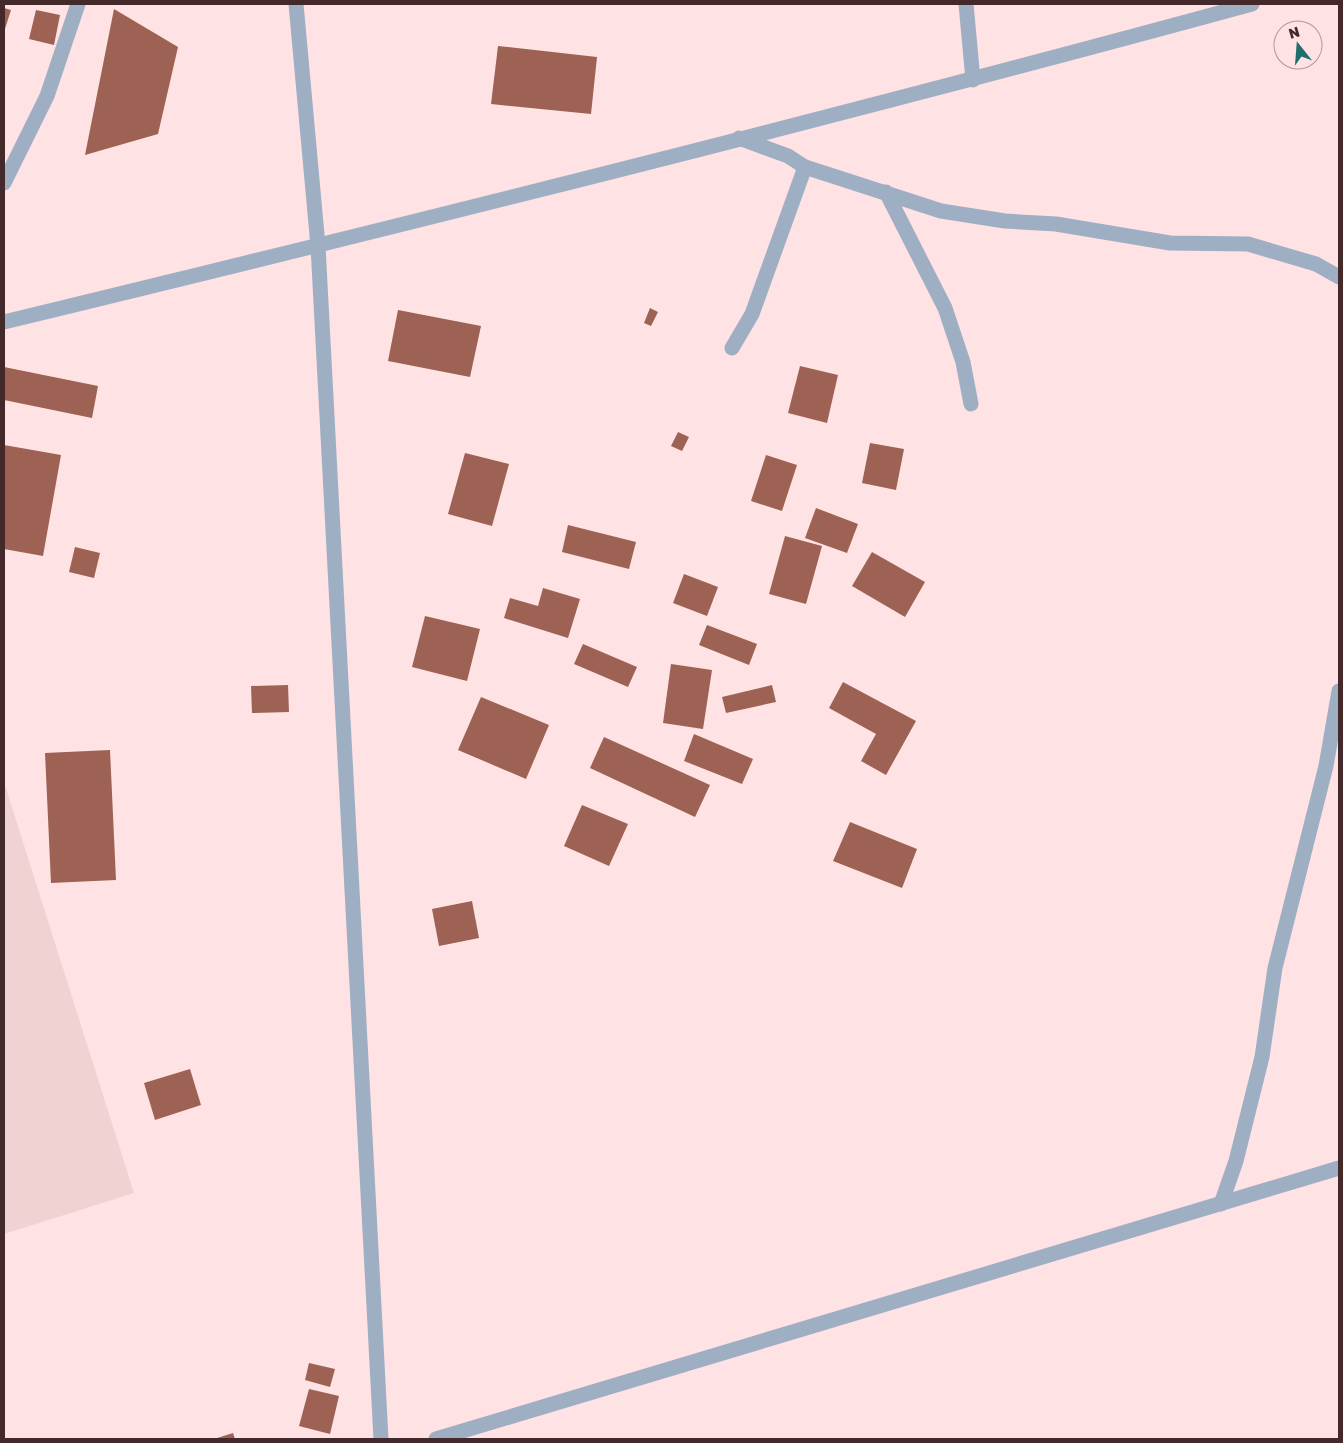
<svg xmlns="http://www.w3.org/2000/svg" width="1343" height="1443" font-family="'Golos Text',sans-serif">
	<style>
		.built { fill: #f1d2d3 }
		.building { fill: #9d6253 }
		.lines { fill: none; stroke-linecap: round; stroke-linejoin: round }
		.minor { stroke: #9eafc4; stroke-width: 15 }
	</style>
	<rect width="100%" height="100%" fill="#ffe2e3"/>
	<polygon class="built" points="4,782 134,1193 4,1234"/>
	<g class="building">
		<polygon points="4,8 11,10 4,32"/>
		<polygon points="114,9 178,47 158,134 85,155"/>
		<polygon points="36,10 60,15 54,45 29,39"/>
		<polygon points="498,46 597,57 591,114 491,104"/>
		<polygon points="650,308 658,312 651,326 644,323"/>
		<polygon points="398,310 481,326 470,377 388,361"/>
		<polygon points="800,366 838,375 827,423 788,413"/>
		<polygon points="4,367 98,386 92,418 4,400"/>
		<polygon points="678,432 689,437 682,451 671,446"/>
		<polygon points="870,443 904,449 896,490 862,483"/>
		<polygon points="4,445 61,455 43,556 4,549"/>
		<polygon points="465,453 509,464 492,526 448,514"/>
		<polygon points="766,455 797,465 782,511 751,501"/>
		<polygon points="816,508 858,524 847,553 805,538"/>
		<polygon points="568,525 636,542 629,569 562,552"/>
		<polygon points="785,536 822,546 806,604 769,594"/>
		<polygon points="75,547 100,553 94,578 69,572"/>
		<polygon points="872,552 925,582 905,617 852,586"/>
		<polygon points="684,574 718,587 707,616 673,603"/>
		<polygon points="543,588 580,599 568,638 504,618 510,598 538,606"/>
		<polygon points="425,616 480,629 467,681 412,667"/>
		<polygon points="707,625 757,644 749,665 699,645"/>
		<polygon points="583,644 637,667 628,687 574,664"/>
		<polygon points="671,664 712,670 703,729 663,723"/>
		<polygon points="843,682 916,721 886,775 861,761 876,734 829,708"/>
		<polygon points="288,685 289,712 252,713 251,686"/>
		<polygon points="772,685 776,702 726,713 722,697"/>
		<polygon points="481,697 549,725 526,779 458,750"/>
		<polygon points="694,734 753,759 742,784 684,761"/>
		<polygon points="604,737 710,785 695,817 590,768"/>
		<polygon points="110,750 116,880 51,883 45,753"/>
		<polygon points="582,805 628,824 609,866 564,846"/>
		<polygon points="850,822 917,849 902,888 833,861"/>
		<polygon points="472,901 479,938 439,946 432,909"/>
		<polygon points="190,1069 201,1105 155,1120 144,1083"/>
		<polygon points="309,1363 335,1369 330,1387 305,1380"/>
		<polygon points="309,1389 339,1396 330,1434 299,1426"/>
		<polygon points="233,1433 235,1439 214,1439"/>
	</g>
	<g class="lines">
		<g class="minor">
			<polyline points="296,4 318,246 381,1439"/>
			<polyline points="966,4 973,80"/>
			<polyline points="739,138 788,156 805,167 941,211 1005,221 1056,224 1170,243 1248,244 1316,264 1339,277"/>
			<polyline points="4,183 47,96 78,4"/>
			<polyline points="886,192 945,308 963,362 971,404"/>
			<path d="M4,322C421,221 838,117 1252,4"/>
			<polyline points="732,348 752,314 805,167"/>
			<polyline points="1221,1204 1236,1161 1262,1057 1275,968 1326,766 1339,691"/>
			<polyline points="436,1439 1339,1168"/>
		</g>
	</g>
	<rect width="1343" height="1443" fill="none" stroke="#44292b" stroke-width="10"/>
	<g transform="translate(1298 45) rotate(343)"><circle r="24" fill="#ffe2e3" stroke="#b49899"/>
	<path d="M0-4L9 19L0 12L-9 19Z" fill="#226e6d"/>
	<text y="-8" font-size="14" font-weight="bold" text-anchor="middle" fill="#44292b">N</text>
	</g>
</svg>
